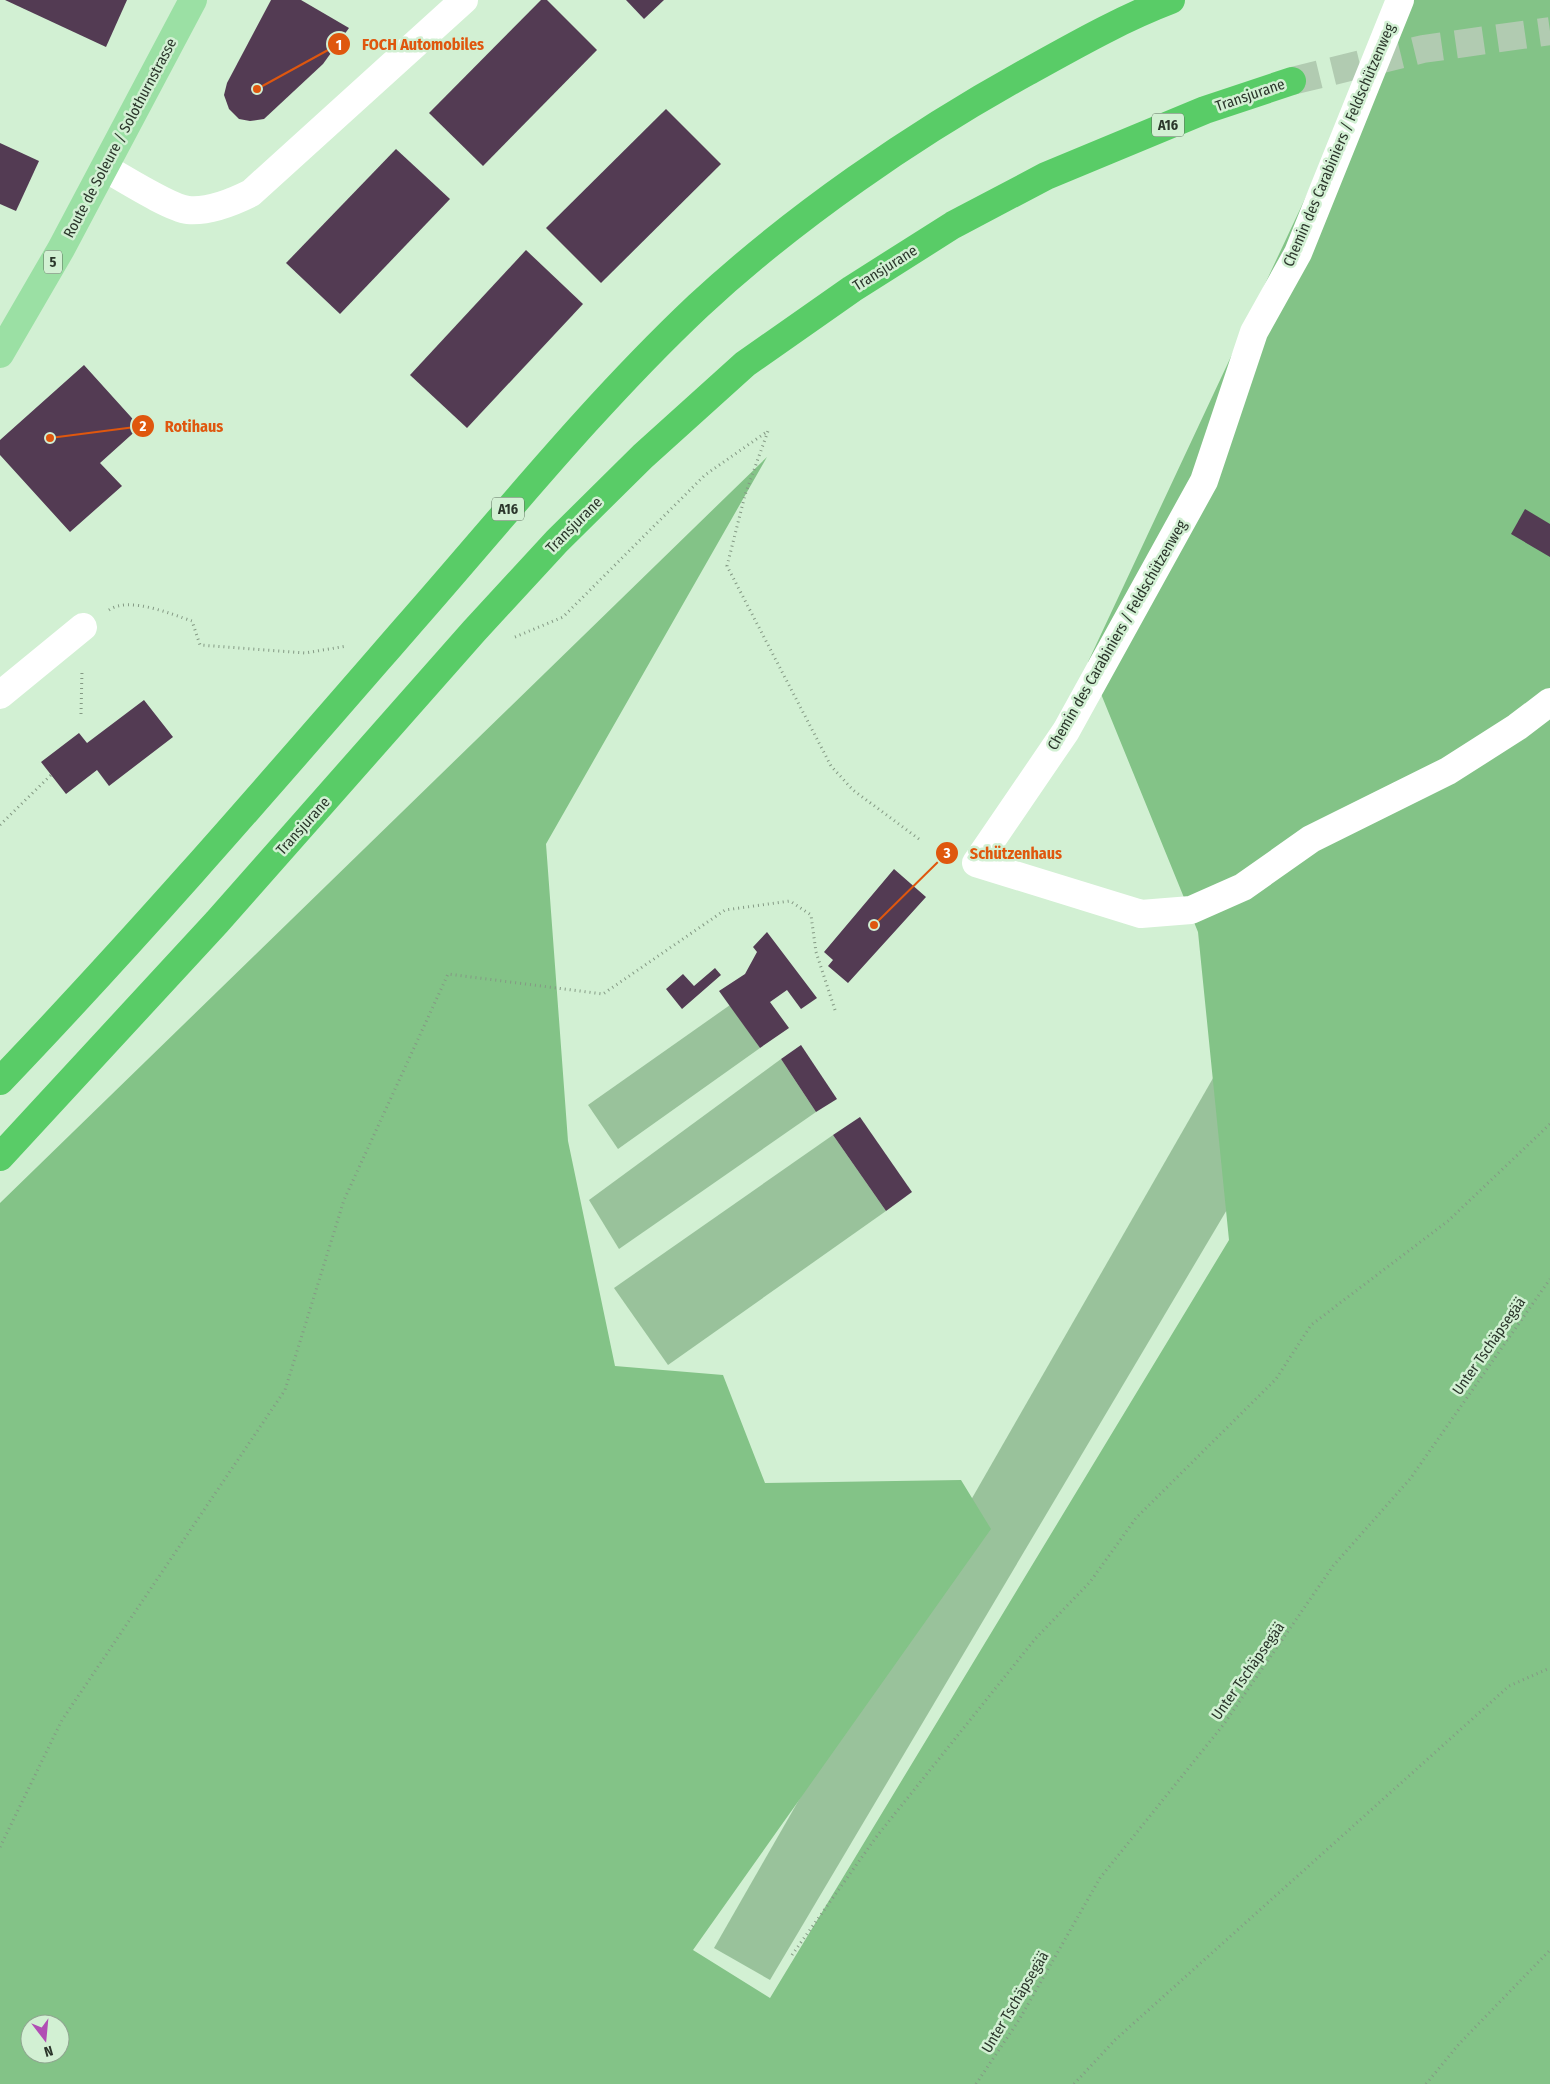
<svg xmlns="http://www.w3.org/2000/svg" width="1550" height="2084" font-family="'Fira Sans Condensed',sans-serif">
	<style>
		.green { fill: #99c29b }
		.forest { fill: #83c387; fill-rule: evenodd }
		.building { fill: #533b53 }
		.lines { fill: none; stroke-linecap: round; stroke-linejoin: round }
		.highway-tunnel { stroke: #b1cbb1; stroke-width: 28; stroke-dasharray: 28 14; stroke-linecap: butt }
		.path { stroke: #849984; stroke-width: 3; stroke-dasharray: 1 4; stroke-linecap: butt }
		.minor { stroke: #fff; stroke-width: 28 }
		.major { stroke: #9be0a4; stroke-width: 28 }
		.highway { stroke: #59cc67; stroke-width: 28 }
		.labels { text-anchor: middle; stroke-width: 5; stroke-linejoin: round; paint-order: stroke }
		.shield { fill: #d2f0d3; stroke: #5d6e5d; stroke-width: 1 }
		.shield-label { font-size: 14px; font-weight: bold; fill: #2b362b }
		.street-label { font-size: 15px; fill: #2b362b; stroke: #d2f0d3 }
		.leader { fill: none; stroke: #df570e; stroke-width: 2 }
		.callout-dot { fill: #df570e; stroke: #d2f0d3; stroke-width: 2 }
		.mark-label { font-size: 15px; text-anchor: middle; font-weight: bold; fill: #fff }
		.callout-label { font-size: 16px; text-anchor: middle; font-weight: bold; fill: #df570e; stroke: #d2f0d3; stroke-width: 5; stroke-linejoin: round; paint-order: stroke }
	</style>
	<rect width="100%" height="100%" fill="#d2f0d3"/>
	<g class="green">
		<polygon points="1520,543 1371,967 770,1980 714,1948"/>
		<polygon points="730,1005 760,1048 618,1149 588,1105"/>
		<polygon points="781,1059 816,1112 619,1249 589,1200"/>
		<polygon points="833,1135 886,1211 668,1365 614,1288"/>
	</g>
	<path class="forest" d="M1398,0H1550V2084H0V1203L767,457L546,844L568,1141L615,1366L723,1375L765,1483L961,1480L991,1529L693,1950L770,1998L1229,1240L1198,932L1088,662ZM30,2024H60V2054H30Z"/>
	<g class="building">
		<polygon points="5,0 127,0 106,47"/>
		<polygon points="271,0 301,0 349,28 323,64 264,119 250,121 239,119 229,109 224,95 227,83"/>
		<polygon points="541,0 547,0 597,50 483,166 429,113"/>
		<polygon points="626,0 664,0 644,19"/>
		<polygon points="666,109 721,164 601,283 546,228"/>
		<polygon points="0,143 39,161 16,211 0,204"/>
		<polygon points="396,149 450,199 340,314 286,263"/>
		<polygon points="526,250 583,304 467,428 410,375"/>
		<polygon points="84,365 140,427 100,463 122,486 70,532 0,455 0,440"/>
		<polygon points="1525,509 1550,524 1550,557 1511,534"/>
		<polygon points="144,700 173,737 109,786 97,770 66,794 41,762 79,733 87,743"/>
		<polygon points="894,869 926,897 848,983 828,966 833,960 824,952"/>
		<polygon points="767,932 817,998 801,1009 787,990 770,1002 789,1028 760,1048 719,991 745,974 757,952 753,947"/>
		<polygon points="715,968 721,975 682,1009 666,989 683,974 694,986"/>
		<polygon points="801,1045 837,1099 816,1112 781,1059"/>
		<polygon points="860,1117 912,1192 886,1211 833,1135"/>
	</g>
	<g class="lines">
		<polyline class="highway-tunnel" points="1292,81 1423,49 1550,31"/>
		<g class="path">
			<path d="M109,610C129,596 171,614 192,621L200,645L305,653L347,646"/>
			<polyline points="515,637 563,617 705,475 768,431 745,495 727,566 831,766 853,790 919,839"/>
			<polyline points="81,714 82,670"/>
			<polyline points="0,825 51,775"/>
			<polyline points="0,1847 62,1720 285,1390 344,1200 448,974 603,994 725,910 790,901 811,915 816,952 835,1010"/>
			<polyline points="792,1955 877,1836 1035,1639 1090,1582 1136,1518 1276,1379 1311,1325 1448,1221 1550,1124"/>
			<polyline points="976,2084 1019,2020 1100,1878 1224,1724 1333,1566 1410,1479 1550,1279"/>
			<polyline points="1074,2084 1115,2040 1509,1686 1550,1668"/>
			<polyline points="1426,2084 1459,2044 1550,1950"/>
		</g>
		<g class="minor">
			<polyline points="1400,0 1298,253 1254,332 1204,481 1066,731 976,863 1141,914 1191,910 1243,887 1311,839 1448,771 1517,727 1550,702"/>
			<path d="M105,168C123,178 170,208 188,210C209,212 233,202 251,193L464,0"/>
			<polyline points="0,695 83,627"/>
		</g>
		<polyline class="major" points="0,354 61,249 193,0"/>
		<g class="highway">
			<path d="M0,1081C140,935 272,782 405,629C501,520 592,406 698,306C794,217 913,135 1027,72C1074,46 1121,19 1171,0"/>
			<polyline points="0,1157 217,922 474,631 557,541 643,456 745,364 852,289 953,225 1046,176 1205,110 1292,81"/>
		</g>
	</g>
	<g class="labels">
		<g class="shield">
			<rect x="1152" y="113.5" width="32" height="23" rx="4"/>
			<rect x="44" y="250.5" width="18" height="23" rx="4"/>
			<rect x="492" y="497.5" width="32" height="23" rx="4"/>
		</g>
		<g class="shield-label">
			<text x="1168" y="130">A16</text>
			<text x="53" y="267">5</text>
			<text x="508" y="514">A16</text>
		</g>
		<g class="street-label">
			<text transform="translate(1250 95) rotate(-19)" y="5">Transjurane</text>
			<text transform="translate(120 138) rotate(-62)" y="5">Route de Soleure / Solothurnstrasse</text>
			<text transform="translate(1339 145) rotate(-67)" y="5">Chemin des Carabiniers / Feldschützenweg</text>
			<text transform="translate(885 268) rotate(-32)" y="5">Transjurane</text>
			<text transform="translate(574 525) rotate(-45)" y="5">Transjurane</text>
			<text transform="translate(1117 635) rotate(-60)" y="5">Chemin des Carabiniers / Feldschützenweg</text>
			<text transform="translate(303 826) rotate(-48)" y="5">Transjurane</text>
			<text transform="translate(1489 1346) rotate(-55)" y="5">Unter Tschäpsegää</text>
			<text transform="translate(1248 1671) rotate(-55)" y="5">Unter Tschäpsegää</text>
			<text transform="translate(1015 2002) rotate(-59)" y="5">Unter Tschäpsegää</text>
		</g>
	</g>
	<path class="leader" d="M257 89L339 44M50 438L143 426M874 925L947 853"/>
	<g class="callout-dot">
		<circle cx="257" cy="89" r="5"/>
		<circle cx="50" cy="438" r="5"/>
		<circle cx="874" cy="925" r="5"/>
		<circle cx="339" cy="44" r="12"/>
		<circle cx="143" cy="426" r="12"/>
		<circle cx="947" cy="853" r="12"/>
	</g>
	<g class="mark-label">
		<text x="339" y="50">1</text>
		<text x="143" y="431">2</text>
		<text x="947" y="858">3</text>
	</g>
	<g class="callout-label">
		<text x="423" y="50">FOCH Automobiles</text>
		<text x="194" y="432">Rotihaus</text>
		<text x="1016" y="859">Schützenhaus</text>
	</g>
	<g transform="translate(45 2039) rotate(164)"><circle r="24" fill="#d2f0d3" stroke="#8fa690"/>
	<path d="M0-4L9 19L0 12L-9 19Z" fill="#b14eb4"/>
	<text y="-8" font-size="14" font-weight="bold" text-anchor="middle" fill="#2b362b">N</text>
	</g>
</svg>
